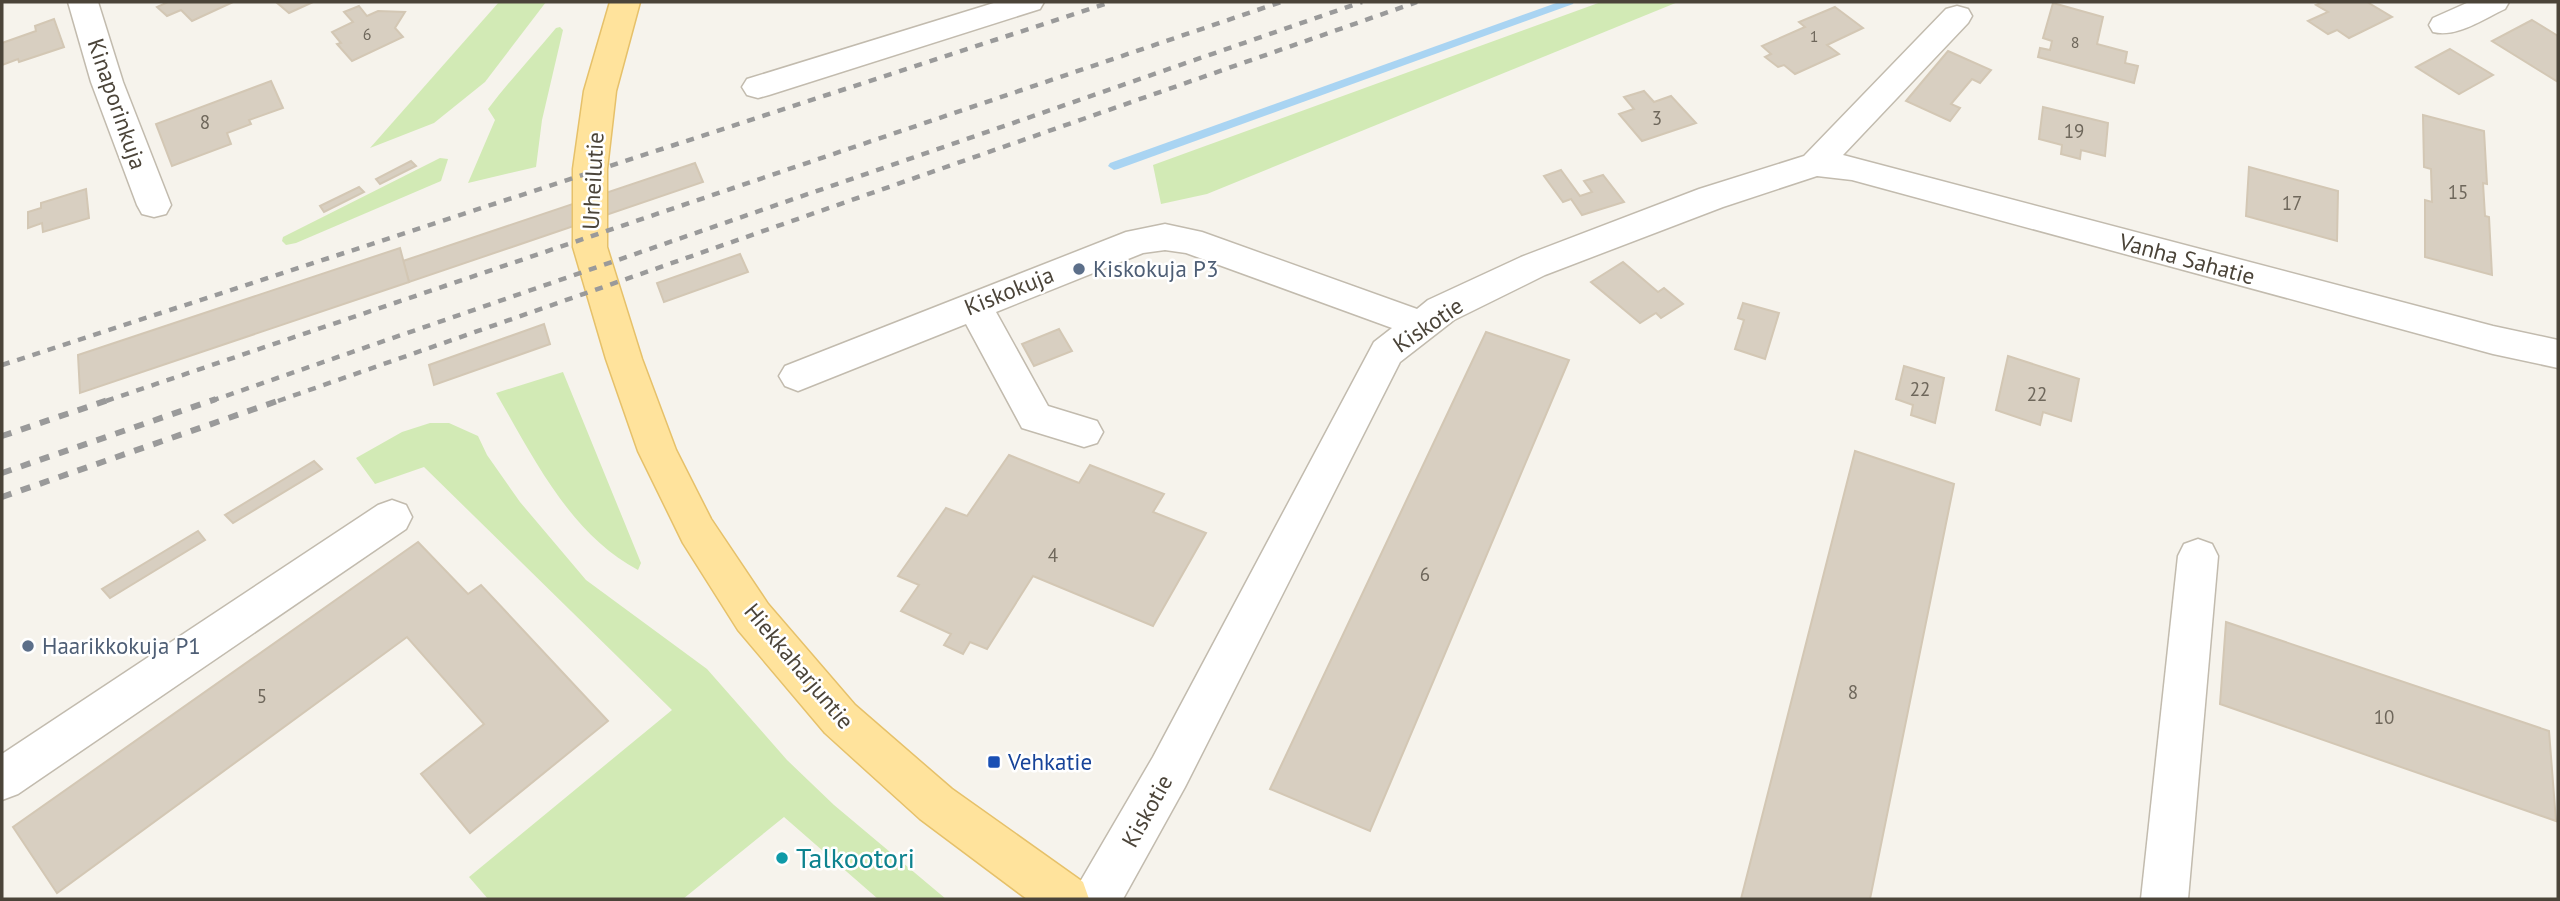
<svg xmlns="http://www.w3.org/2000/svg" width="2560" height="901" font-family="'PT Sans',sans-serif">
	<style>
		.green { fill: #d2eab5 }
		.lines { fill: none; stroke-linecap: round; stroke-linejoin: round }
		.stream { fill: #a9d4f2; fill-rule: evenodd }
		.building { fill: #d8cfc1; stroke: #d3c7b4; stroke-width: 2 }
		.minor-casing { stroke: #c2bbae; stroke-width: 3 }
		.major-casing { stroke: #e6c16a; stroke-width: 3 }
		.minor { fill: #fff; fill-rule: evenodd }
		.major { fill: #ffe39c; fill-rule: evenodd }
		.rail-far1 { stroke: #9a9a9a; stroke-width: 4.5; stroke-dasharray: 8 8; stroke-linecap: butt }
		.rail { stroke: #9a9a9a; stroke-width: 6; stroke-dasharray: 10 10; stroke-linecap: butt }
		.service-dot { fill: #5c6f8a; stroke: #fff; stroke-width: 2.5 }
		.transit-dot { fill: #1a4fb4; stroke: #fff; stroke-width: 2.5 }
		.culture-dot { fill: #0f9aa8; stroke: #fff; stroke-width: 2.5 }
		.labels { text-anchor: middle; stroke-width: 5; stroke-linejoin: round; paint-order: stroke }
		.far-number-label { font-size: 16px; fill: #6e675b }
		.number-label { font-size: 19px; fill: #6e675b }
		.street-label { font-size: 23px; fill: #4b4439; stroke: #fff }
		.service-label { font-size: 23px; fill: #4e5e75; stroke: #fff; text-anchor: start }
		.transit-label { font-size: 23px; fill: #164399; stroke: #fff; text-anchor: start }
		.near-culture-label { font-size: 28px; fill: #0d838f; stroke: #fff; text-anchor: start }
	</style>
	<rect width="100%" height="100%" fill="#f6f3ec"/>
	<g class="green">
		<polygon points="499,2 546,2 485,82 434,123 370,148"/>
		<polygon points="1601,2 1678,2 1207,194 1161,204 1153,165"/>
		<path d="M560,27L563,30L542,120L536,167L468,183L495,120L488,109C509,81 533,56 556,28Z"/>
		<polygon points="440,158 448,159 441,181 296,243 286,245 282,241 283,237"/>
		<path d="M563,372L641,563L638,570C570,534 533,457 496,393Z"/>
		<polygon points="430,423 449,423 478,436 487,455 520,502 586,580 707,669 787,760 834,805 946,899 878,899 784,817 683,899 488,899 469,877 672,710 424,467 375,484 356,458 402,432"/>
	</g>
	<g class="lines">
		<polygon class="stream" points="1559,2 1574,2 1573,4 1118,169 1114,170 1108,166 1110,163"/>
	</g>
	<g class="building">
		<polygon points="168,2 233,2 192,21 181,10 167,16 157,7"/>
		<polygon points="276,2 313,2 289,13"/>
		<polygon points="2323,2 2367,2 2392,17 2349,38 2337,30 2328,34 2308,21 2328,12 2316,5"/>
		<polygon points="2053,3 2103,17 2097,44 2127,52 2125,63 2138,66 2134,83 2038,57 2040,48 2050,50 2052,41 2043,38"/>
		<polygon points="359,6 367,16 378,11 405,12 395,28 403,37 352,61 337,44 341,43 332,32 353,22 344,12"/>
		<polygon points="1835,7 1863,28 1827,45 1839,54 1795,74 1784,65 1778,67 1765,57 1771,54 1762,46 1805,27 1799,22"/>
		<polygon points="54,19 64,47 19,62 18,59 2,65 2,43 36,31 35,26"/>
		<polygon points="2532,20 2558,36 2558,82 2492,41"/>
		<polygon points="2450,49 2493,75 2459,94 2416,67"/>
		<polygon points="1948,51 1991,70 1980,83 1972,79 1951,104 1960,108 1950,121 1906,101"/>
		<polygon points="271,81 283,108 249,120 251,124 227,133 231,144 172,166 156,124"/>
		<polygon points="1644,91 1654,102 1671,96 1696,123 1642,141 1619,114 1634,109 1624,97"/>
		<polygon points="2043,107 2108,123 2105,156 2081,150 2080,159 2061,154 2062,145 2039,139"/>
		<polygon points="2423,115 2484,131 2487,184 2483,183 2485,216 2489,217 2492,275 2425,257 2425,200 2432,202 2431,169 2424,167"/>
		<polygon points="411,161 416,166 380,184 376,179"/>
		<polygon points="695,163 703,182 409,282 403,261"/>
		<polygon points="2249,167 2338,191 2337,241 2246,216"/>
		<polygon points="1561,170 1580,196 1592,192 1584,181 1603,175 1624,202 1582,215 1571,199 1563,202 1544,176"/>
		<polygon points="359,187 364,192 324,212 320,206"/>
		<polygon points="86,189 89,218 43,232 42,223 28,228 28,212 41,208 41,203"/>
		<polygon points="400,248 409,282 80,393 78,355"/>
		<polygon points="740,254 748,272 664,302 657,283"/>
		<polygon points="1623,262 1658,292 1664,288 1683,304 1661,318 1656,313 1640,323 1591,282"/>
		<polygon points="1743,303 1779,313 1765,359 1735,349 1744,320 1738,318"/>
		<polygon points="544,324 550,344 434,385 429,365"/>
		<polygon points="1059,329 1072,351 1034,366 1022,344"/>
		<polygon points="1486,332 1569,360 1370,831 1270,789"/>
		<polygon points="2008,356 2079,379 2071,421 2043,412 2040,425 1996,410"/>
		<polygon points="1904,366 1944,378 1935,423 1911,415 1913,405 1896,399"/>
		<polygon points="1855,451 1954,484 1870,899 1741,899"/>
		<polygon points="1009,455 1079,483 1090,465 1164,494 1153,512 1206,533 1153,626 1033,576 987,649 970,642 963,654 944,645 951,634 901,611 919,585 898,576 946,508 967,516"/>
		<polygon points="314,461 322,469 233,523 225,515"/>
		<polygon points="198,531 205,540 110,598 102,589"/>
		<polygon points="418,542 468,594 481,585 608,721 470,833 421,774 484,724 407,637 57,893 13,827"/>
		<polygon points="2226,622 2549,731 2556,821 2220,704"/>
	</g>
	<g class="lines">
		<defs>
			<g id="minor">
				<polygon points="68,2 98,2 123,82 171,205 166,214 154,217 142,214 137,205 91,82"/>
				<polygon points="997,2 1044,2 1040,9 769,95 758,98 747,95 742,87 747,79"/>
				<path d="M2469,2H2509L2505,9C2483,19 2457,38 2433,32L2429,25L2433,18Z"/>
				<polygon points="1957,6 1968,9 1972,16 1968,23 1843,155 2493,326 2558,340 2558,368 2493,354 1852,180 1817,176 1723,207 1545,275 1454,320 1400,362 1185,787 1123,899 1074,899 1080,882 1153,757 1374,342 1392,328 1186,253 1165,250 1143,253 996,312 1048,406 1097,421 1103,432 1097,443 1084,447 1022,428 966,324 798,391 785,386 779,376 785,366 1126,232 1165,224 1202,232 1417,309 1428,300 1521,257 1699,189 1804,156 1946,9"/>
				<polygon points="392,500 406,505 412,517 406,529 18,794 2,800 2,754 378,505"/>
				<polygon points="2198,539 2212,544 2218,556 2188,899 2141,899 2178,556 2184,544"/>
			</g>
			<polygon id="major" points="610,2 640,2 616,91 607,169 607,247 642,359 676,450 711,519 768,604 855,705 952,789 1083,882 1089,899 1027,899 920,819 825,733 738,630 683,543 638,451 606,359 573,247 573,169 584,91"/>
		</defs>
		<use href="#minor" class="minor-casing"/>
		<use href="#major" class="major-casing"/>
		<use href="#minor" class="minor"/>
		<use href="#major" class="major"/>
		<g class="rail-far1">
			<polyline points="2,365 1111,2"/>
			<polyline points="106,401 1281,2"/>
			<polyline points="211,401 1362,2"/>
			<polyline points="278,401 1417,2"/>
		</g>
		<g class="rail">
			<polyline points="2,436 111,399"/>
			<polyline points="2,473 216,399"/>
			<polyline points="2,497 283,399"/>
		</g>
	</g>
	<g class="service-dot">
		<circle cx="1079" cy="269" r="7"/>
		<circle cx="28" cy="646" r="7"/>
	</g>
	<rect class="transit-dot" x="987" y="755" width="14" height="14" rx="3.5"/>
	<circle class="culture-dot" cx="782" cy="858" r="7"/>
	<g class="labels">
		<g class="far-number-label">
			<text x="367" y="40">6</text>
			<text x="1814" y="42">1</text>
			<text x="2075" y="48">8</text>
		</g>
		<g class="number-label">
			<text x="1657" y="125">3</text>
			<text x="205" y="129">8</text>
			<text x="2074" y="138">19</text>
			<text x="2458" y="199">15</text>
			<text x="2292" y="210">17</text>
			<text x="1920" y="396">22</text>
			<text x="2037" y="401">22</text>
			<text x="1053" y="562">4</text>
			<text x="1425" y="581">6</text>
			<text x="1853" y="699">8</text>
			<text x="262" y="703">5</text>
			<text x="2384" y="724">10</text>
		</g>
		<g class="street-label">
			<text transform="translate(117 104) rotate(71)" y="8">Kinaporinkuja</text>
			<text transform="translate(593 181) rotate(-87)" y="8">Urheilutie</text>
			<text transform="translate(2187 259) rotate(15)" y="8">Vanha Sahatie</text>
			<text transform="translate(1009 291) rotate(-22)" y="8">Kiskokuja</text>
			<text transform="translate(1428 325) rotate(-34)" y="8">Kiskotie</text>
			<text transform="translate(799 666) rotate(50)" y="8">Hiekkaharjuntie</text>
			<text transform="translate(1147 811) rotate(-61)" y="8">Kiskotie</text>
		</g>
		<g class="service-label">
			<text x="1093" y="277">Kiskokuja P3</text>
			<text x="42" y="654">Haarikkokuja P1</text>
		</g>
		<g class="transit-label">
			<text x="1008" y="770">Vehkatie</text>
		</g>
		<g class="near-culture-label">
			<text x="796" y="868">Talkootori</text>
		</g>
	</g>
	<rect width="2560" height="901" fill="none" stroke="#4b4439" stroke-width="7"/>
</svg>
